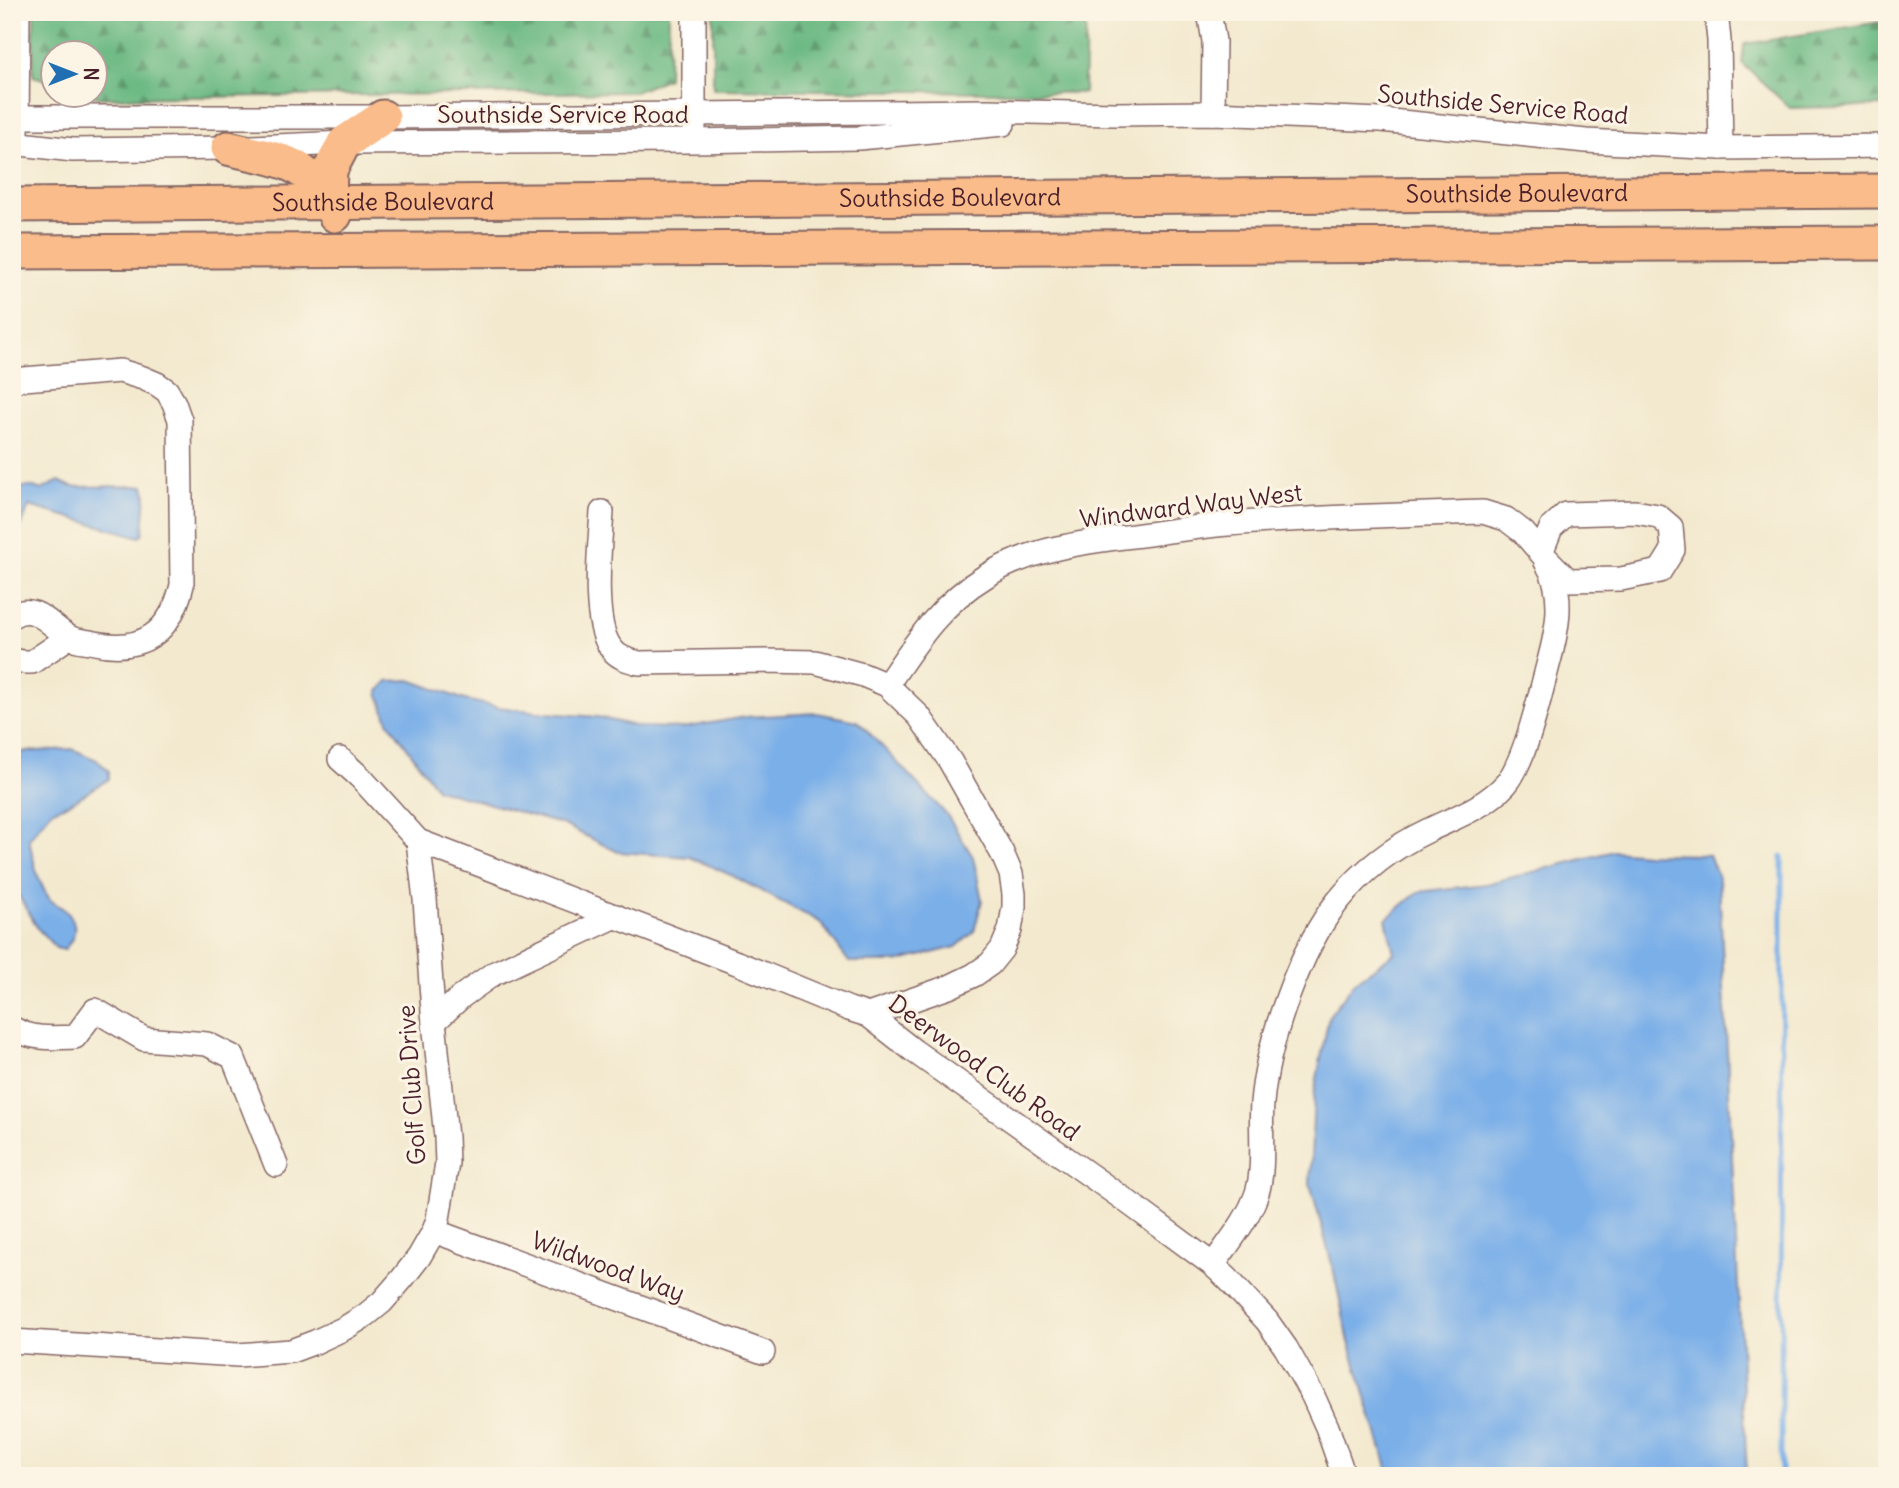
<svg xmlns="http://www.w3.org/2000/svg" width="1899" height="1488" font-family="Delius,sans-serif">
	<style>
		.forest { fill: url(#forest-firs); stroke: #5c6c58; stroke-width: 2 }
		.water { fill: #7aafe8; stroke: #62678a; stroke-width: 2 }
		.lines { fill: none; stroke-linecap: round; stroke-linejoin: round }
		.stream { stroke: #7aafe8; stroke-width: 5 }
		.minor-casing { stroke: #856664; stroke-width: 26 }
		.highway-casing { stroke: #856664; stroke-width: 37 }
		.minor { stroke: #fff; stroke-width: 23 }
		.highway { stroke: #f9bc8a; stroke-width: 33 }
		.labels { text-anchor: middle; stroke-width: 6; stroke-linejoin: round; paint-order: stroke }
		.street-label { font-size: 24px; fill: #4a1f2b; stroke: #fcf5e5 }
	</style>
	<defs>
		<pattern id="forest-firs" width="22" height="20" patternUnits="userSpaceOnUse" patternTransform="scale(1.75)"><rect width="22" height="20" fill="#6dba84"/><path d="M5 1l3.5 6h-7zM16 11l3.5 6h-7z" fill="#5c976c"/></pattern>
	</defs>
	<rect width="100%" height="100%" fill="#fcf5e5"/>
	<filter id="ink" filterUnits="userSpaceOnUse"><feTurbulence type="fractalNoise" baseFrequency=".0143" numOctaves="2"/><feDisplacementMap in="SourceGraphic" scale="14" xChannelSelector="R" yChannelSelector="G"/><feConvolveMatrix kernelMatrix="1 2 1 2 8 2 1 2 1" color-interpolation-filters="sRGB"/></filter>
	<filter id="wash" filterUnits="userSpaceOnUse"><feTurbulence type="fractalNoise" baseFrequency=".00686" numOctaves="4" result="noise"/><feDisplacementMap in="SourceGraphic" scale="28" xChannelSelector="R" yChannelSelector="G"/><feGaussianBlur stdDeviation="1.57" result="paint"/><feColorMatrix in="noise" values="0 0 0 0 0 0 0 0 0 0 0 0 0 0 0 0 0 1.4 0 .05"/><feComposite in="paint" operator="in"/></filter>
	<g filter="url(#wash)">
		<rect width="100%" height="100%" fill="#f3e9cf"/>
		<g class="forest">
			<polygon points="34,12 669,12 668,78 635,92 101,98 90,95 94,94 94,52 52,52 52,82 33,76"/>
			<polygon points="713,12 961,12 1086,23 1084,93 713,89"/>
			<polygon points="1887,21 1887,106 1790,108 1742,63 1744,44"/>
		</g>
		<g class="water">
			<polygon points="59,481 72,487 144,486 146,493 143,533 140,537 129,534 29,506 22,525 12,529 12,487 34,487 41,490"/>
			<polygon points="410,680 465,700 498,707 546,713 598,717 639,727 683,728 745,717 817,713 858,721 947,815 973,857 982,900 974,932 956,947 896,962 849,962 820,922 733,876 690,857 618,852 564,825 437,789 388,721 378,692 388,681"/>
			<path d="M72,749L97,760L109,771V779L72,802L51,811L29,839C33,859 37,881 49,898C53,904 61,906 66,911C80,925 75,938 64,950L56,948L38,929L12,884V756L20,752Z"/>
			<polygon points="1614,851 1647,854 1709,855 1719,880 1747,1476 1390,1476 1349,1342 1333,1268 1310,1184 1314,1094 1329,1016 1355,982 1394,953 1386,919 1418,892 1486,884"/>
		</g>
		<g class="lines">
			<polyline class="stream" points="1781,1476 1782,856"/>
		</g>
	</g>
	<g filter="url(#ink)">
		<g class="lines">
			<defs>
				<g id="minor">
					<polyline points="1209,12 1214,41 1213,113"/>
					<polyline points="1716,12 1719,40 1721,148"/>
					<polyline points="12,117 383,117 989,111 1114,114 1213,113 1381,120 1586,141 1721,148 1887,146"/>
					<polyline points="694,128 694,12"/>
					<polyline points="17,132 18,12"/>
					<polyline points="12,143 73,150 228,148 344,143 693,141 859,138 1003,124"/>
					<path d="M12,380L120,371L143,378L157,384L167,391L174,403L180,420L182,585C171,632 143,653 95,643C87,641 76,641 69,637C51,627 35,601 12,616"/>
					<path d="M602,512C600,545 591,622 611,648C618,658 628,660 639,663L765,661L815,662L863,675L887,685L919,716L950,761L1002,853L1011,874L1014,894V907L1010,930L1002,949L990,964L974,975L949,987L868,1015"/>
					<polyline points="12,660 22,662 32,662 69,637"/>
					<path d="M887,685C916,642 941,603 986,576C1034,546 1094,541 1149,534C1176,530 1202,526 1228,524C1313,517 1398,515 1483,512L1506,519L1523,532L1541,553L1568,580L1621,579L1660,571L1673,550L1671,527L1658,516L1635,512L1566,514L1551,528L1541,553"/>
					<polyline points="340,759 361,778 418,841 737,963 849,1009 868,1015 914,1051 1125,1200 1213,1265 1228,1279 1267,1321 1286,1348 1313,1396 1327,1427 1344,1476"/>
					<polyline points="434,1022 462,996 493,974 616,916"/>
					<path d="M12,1028C32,1040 53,1038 75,1037L95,1010L144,1039L207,1044L233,1057L276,1165"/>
					<polyline points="434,1231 763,1352"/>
					<path d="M1213,1265C1229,1242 1248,1220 1257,1193C1265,1169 1260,1129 1262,1103C1267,1043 1300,948 1338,901C1363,870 1393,847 1429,830C1456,817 1485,807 1506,784C1525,762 1540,695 1548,665C1557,632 1566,593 1546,562"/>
					<polyline points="12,1341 238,1355 291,1351 315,1342 345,1328 366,1315 382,1302 402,1279 419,1257 434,1231 438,1219 447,1163 446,1137 433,1012 425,899 418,841"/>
				</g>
				<g id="highway">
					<path d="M228,148C247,153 269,156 287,163C309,171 326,195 335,215"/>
					<polyline points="329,202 330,170 344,143 383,117"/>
					<path id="s1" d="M12,205L1887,191"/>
					<polyline points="12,252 1887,243"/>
				</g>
			</defs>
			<use href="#minor" class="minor-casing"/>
			<use href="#highway" class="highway-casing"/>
			<use href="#minor" class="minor"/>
			<use href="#highway" class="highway"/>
		</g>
	</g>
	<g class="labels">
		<g class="street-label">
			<text transform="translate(1503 105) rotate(5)" y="8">Southside Service Road</text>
			<text x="563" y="123">Southside Service Road</text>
			<text dy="8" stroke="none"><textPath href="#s1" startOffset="1505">Southside Boulevard</textPath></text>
			<text dy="8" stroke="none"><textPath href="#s1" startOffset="938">Southside Boulevard</textPath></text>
			<text dy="8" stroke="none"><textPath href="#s1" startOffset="371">Southside Boulevard</textPath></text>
			<text transform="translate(1191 506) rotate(-7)" y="8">Windward Way West</text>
			<text transform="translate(984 1068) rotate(36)" y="8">Deerwood Club Road</text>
			<text transform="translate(412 1085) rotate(-94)" y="8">Golf Club Drive</text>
			<text transform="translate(608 1267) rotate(20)" y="8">Wildwood Way</text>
		</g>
	</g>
	<rect width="1899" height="1488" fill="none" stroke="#fcf5e5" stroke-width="42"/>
	<g transform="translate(74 74) rotate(90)"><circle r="33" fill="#fcf5e5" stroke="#b59f9b" stroke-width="2"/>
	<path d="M0-5L12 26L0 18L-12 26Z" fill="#1f6fb2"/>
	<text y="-10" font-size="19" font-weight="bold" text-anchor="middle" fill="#4a1f2b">N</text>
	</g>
</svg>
